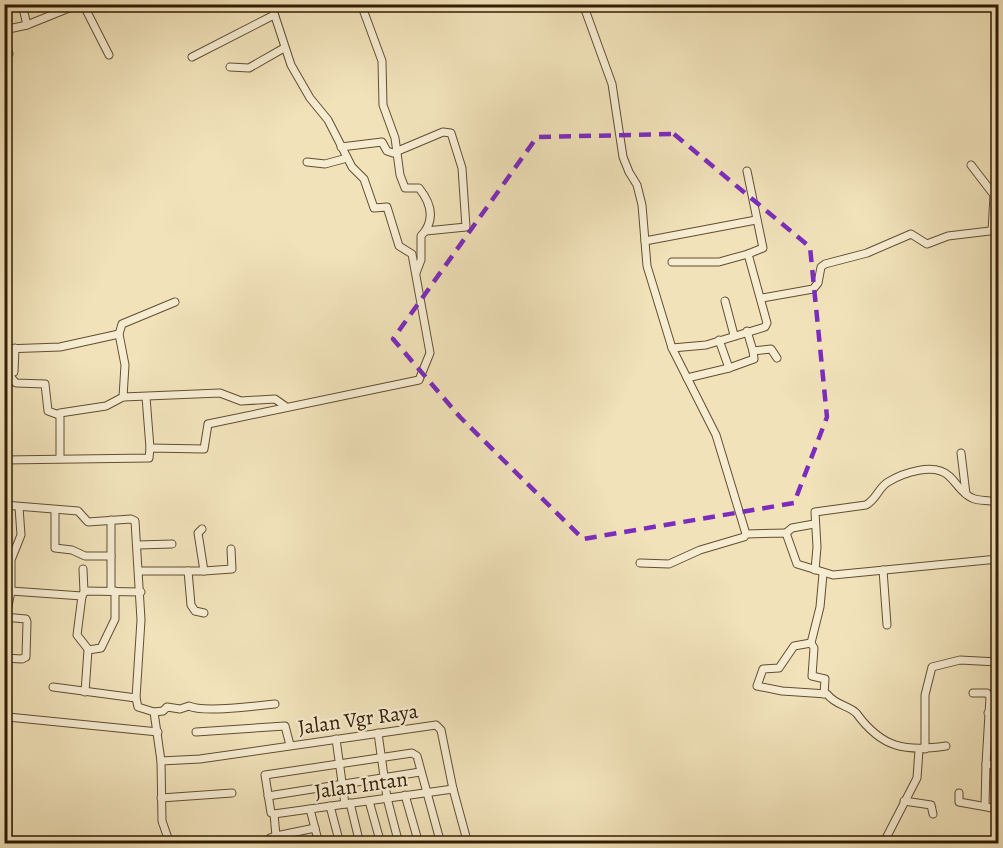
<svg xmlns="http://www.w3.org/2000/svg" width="1003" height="848" font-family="Alegreya,serif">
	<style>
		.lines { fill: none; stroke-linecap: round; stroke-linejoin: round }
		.minor-casing { stroke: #624e31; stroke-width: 9 }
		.minor { stroke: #f6ecd2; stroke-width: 7 }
		.marked { fill: none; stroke: #7b2cbf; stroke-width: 4.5; stroke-dasharray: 12 8; stroke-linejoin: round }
		.labels { text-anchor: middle; stroke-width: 4.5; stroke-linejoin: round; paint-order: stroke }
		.street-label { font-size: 21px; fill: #331c03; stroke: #f6ecd2 }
	</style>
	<rect width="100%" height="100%" fill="#f1e2ba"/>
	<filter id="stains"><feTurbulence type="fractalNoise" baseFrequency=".00333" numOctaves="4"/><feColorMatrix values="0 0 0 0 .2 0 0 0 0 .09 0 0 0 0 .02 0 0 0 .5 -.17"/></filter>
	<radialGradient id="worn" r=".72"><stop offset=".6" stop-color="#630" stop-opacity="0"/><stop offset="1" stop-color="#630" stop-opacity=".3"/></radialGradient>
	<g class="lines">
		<defs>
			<g id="minor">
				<polyline points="22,4 27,25"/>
				<polyline points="83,4 109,55"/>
				<path d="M361,4L382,61L383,105L395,138L400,175L405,188H419C431,203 436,220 421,236V260L416,273"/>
				<polyline points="583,4 612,84 623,157 629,172 637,185 642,205 647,266 672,348 716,435 746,534 786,533 797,564 833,575 998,559"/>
				<polyline points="4,30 27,25 79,4"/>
				<polyline points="4,33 9,54 4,57"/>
				<polyline points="192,57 274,15"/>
				<polyline points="230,67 249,68 284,48"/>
				<polyline points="341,147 382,142 387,151 393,153 443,132 451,133 462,168 466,227 426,231"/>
				<polyline points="307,162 325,164 347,158"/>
				<polyline points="971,165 994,195 992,231"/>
				<polyline points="645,241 756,220"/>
				<polyline points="672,262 719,262 748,254"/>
				<polyline points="762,298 813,289 818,283 821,267 825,264 867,253 911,234 927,244 948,236 998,230"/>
				<polyline points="725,301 734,335"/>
				<polyline points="747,331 753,351 771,349 777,358"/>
				<polyline points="672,348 706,345 765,327 767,323 748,254 763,248 747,171"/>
				<polyline points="4,349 60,347 119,334"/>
				<polyline points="729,368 754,359 753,351"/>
				<polyline points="9,375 16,383 45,384 48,411 59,415"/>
				<polyline points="4,376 14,372 15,348"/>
				<polyline points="687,378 729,368 719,340"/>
				<polyline points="123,397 125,365 119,334 122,324 175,302"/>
				<polyline points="146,397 150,448"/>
				<polyline points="4,403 7,402"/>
				<polyline points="961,453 966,494"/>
				<polyline points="60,458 60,413 106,406 123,397 220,393 241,401 275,399 285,406"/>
				<polyline points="4,460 149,458 150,448 204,449 208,424 419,380 430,353 412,254 399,246 387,207 374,208 364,179 352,167 328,120 310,98 291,65 271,4"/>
				<polyline points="4,505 78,511 88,522 131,519 135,521 141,620 136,698 138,707 154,712 161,761 162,821 170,844"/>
				<polyline points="55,510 55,548 72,550 85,556 111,556"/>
				<polyline points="786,533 792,528 814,524"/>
				<polyline points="138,545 172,544"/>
				<polyline points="640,563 669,564 700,550 744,537 746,534"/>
				<polyline points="83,569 84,592"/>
				<path d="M815,570L817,547L815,512L866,505C877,499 878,488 888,482C903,473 934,462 949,476C956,482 962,494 972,498C980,502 990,499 998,503"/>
				<polyline points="883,570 887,625"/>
				<polyline points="140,571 204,571 198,533 202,529"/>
				<polyline points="188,571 191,605 195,611 204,613"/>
				<polyline points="204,571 232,569 231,549"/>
				<polyline points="823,574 820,607 811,643 814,648 812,676 825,679 824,694"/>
				<polyline points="11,591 82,596 85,591 141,592"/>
				<polyline points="111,591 111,520"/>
				<polyline points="82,596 77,635 88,649"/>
				<polyline points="4,617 26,619 27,622 26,657 22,659 4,658"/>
				<polyline points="6,617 11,591 11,560 21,535 19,507"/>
				<path d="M811,643L794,646L779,668L763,669L757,686L782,691L827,694C836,706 851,706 857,714C882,748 905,752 946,746"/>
				<polyline points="53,687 136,698"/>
				<polyline points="85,692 88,650 101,648 115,619 115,591"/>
				<polyline points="973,693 987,693 990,697 986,764"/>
				<path d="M154,712L163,711L167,707L180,709L189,706C203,713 256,706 275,704"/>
				<polyline points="988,713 998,715"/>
				<polyline points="5,717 8,717 8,844"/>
				<polyline points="8,717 158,732"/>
				<polyline points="196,732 285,726 290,745"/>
				<polyline points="378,733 387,798 399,844"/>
				<polyline points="336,739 345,804"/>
				<polyline points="925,749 925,695 932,667 960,660 998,662"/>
				<polyline points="161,761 200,759 436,725 441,730 453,789 468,844"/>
				<polyline points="959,793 959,802 998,809"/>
				<polyline points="405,795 419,844"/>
				<polyline points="268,796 420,772"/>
				<polyline points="161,798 232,793"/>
				<polyline points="369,801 381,844"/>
				<polyline points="904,801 931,805 933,814"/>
				<polyline points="350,803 360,844"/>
				<polyline points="330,806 340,844"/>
				<polyline points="985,806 986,764 998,765"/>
				<polyline points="310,809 319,844"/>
				<polyline points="274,814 453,789"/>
				<polyline points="315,828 276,836 274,814 271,813 265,775 412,753 417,756 441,844"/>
				<polyline points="270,844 270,838 276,836"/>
				<polyline points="883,844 917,778 919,750"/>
			</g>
		</defs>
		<use href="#minor" class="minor-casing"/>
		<use href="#minor" class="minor"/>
	</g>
	<path class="marked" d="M674,134L810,247L827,417L794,503L583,539L460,417L393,339L537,137Z"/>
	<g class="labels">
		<g class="street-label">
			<text transform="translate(358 719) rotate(-8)" y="7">Jalan Vgr Raya</text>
			<text transform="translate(361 785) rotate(-8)" y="7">Jalan Intan</text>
		</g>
	</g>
	<rect width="1003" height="848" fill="none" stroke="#f1e2ba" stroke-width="24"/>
	<rect x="6" y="6" width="991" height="836" fill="none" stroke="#331c03" stroke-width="3"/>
	<rect x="12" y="12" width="979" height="824" fill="none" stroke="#331c03" stroke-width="1.5"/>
	<rect width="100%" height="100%" filter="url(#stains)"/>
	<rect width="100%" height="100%" fill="url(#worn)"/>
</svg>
